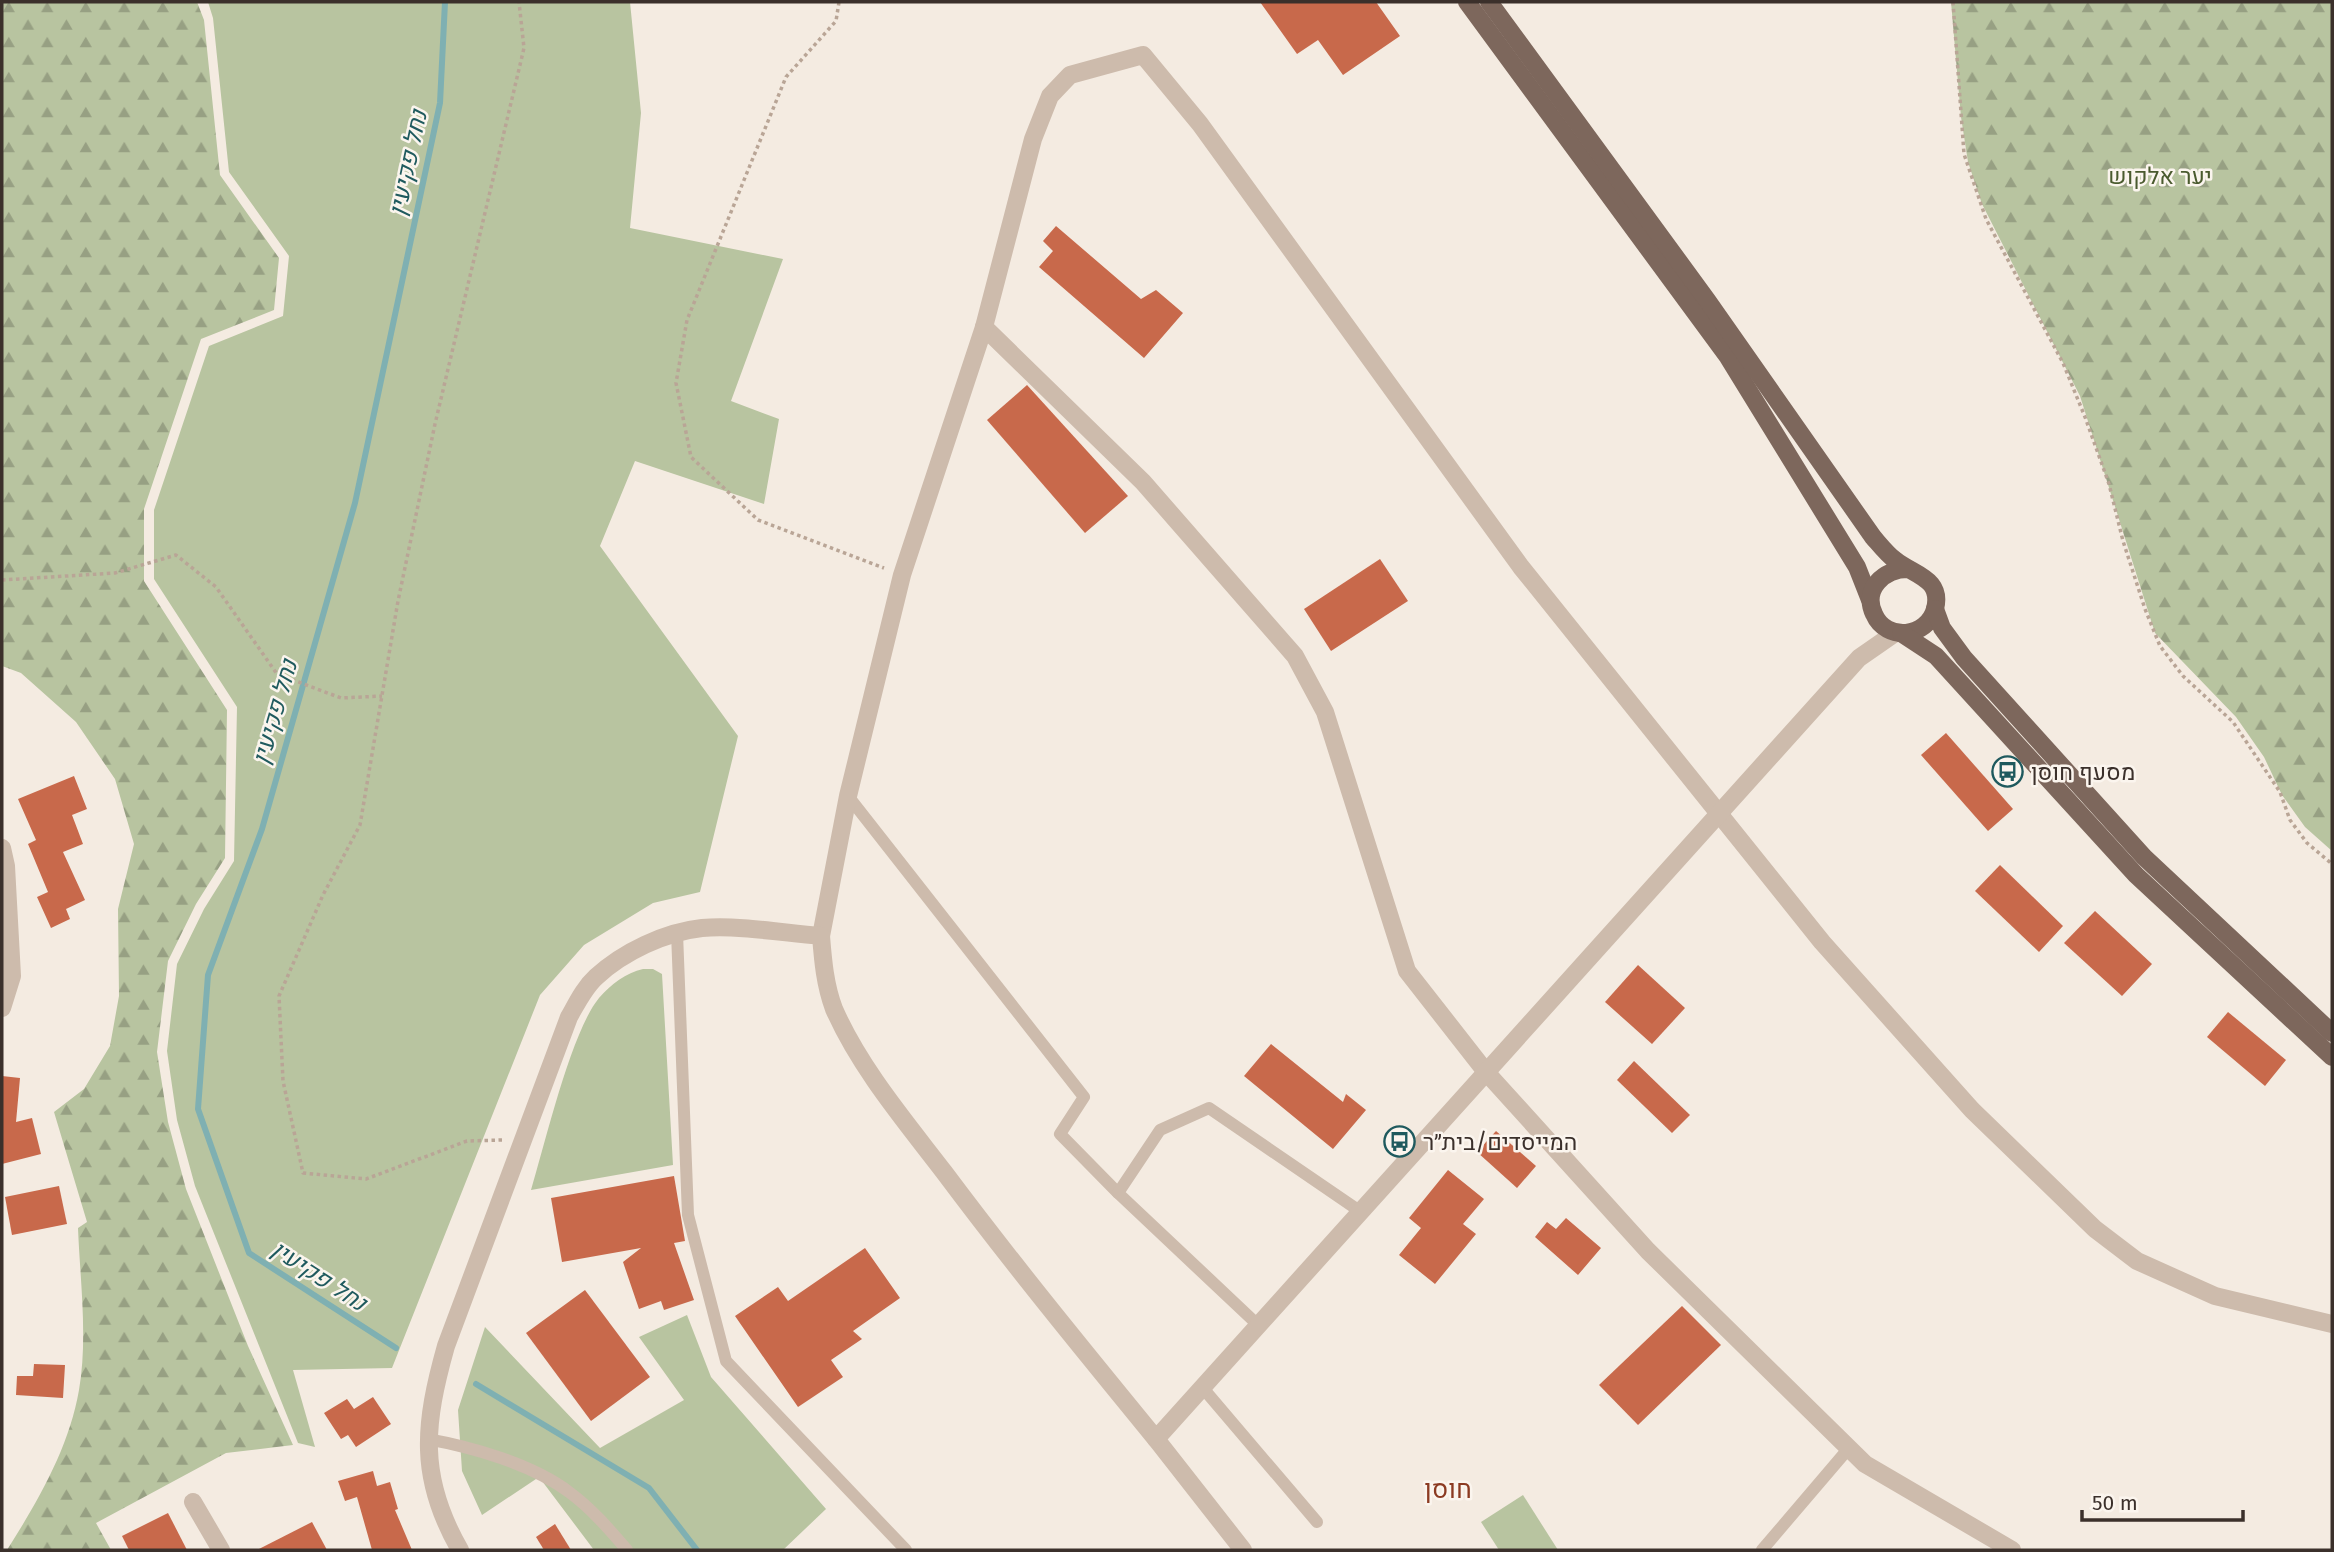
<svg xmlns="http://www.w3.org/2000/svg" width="2334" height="1552" font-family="'Fira Sans',Heebo,sans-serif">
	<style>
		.green { fill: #b8c4a0 }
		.forest { fill: url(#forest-firs) }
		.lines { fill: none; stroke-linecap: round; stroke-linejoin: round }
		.stream { stroke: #7fb0b2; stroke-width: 6 }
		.building { fill: #c8694b }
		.path { stroke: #b9a596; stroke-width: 3.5; stroke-dasharray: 3.5 3.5; stroke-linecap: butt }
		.service { stroke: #cdbbac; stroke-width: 12 }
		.minor { stroke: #cdbbac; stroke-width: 18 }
		.tertiary { stroke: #cdbbac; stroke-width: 18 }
		.primary { stroke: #7d675c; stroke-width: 18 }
		.labels { text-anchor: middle; stroke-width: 5; stroke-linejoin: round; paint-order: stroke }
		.park-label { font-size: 23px; fill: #4a5a2e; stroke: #fbf5ee }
		.poi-label { font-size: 23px; fill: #3b302b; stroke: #fbf5ee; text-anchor: start }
		.water-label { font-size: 24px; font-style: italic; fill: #1f5a5e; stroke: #fbf5ee }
		.quarter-label { font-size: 26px; fill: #8c3b22; stroke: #fbf5ee }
	</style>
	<defs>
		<pattern id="forest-firs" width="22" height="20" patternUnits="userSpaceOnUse" patternTransform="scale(1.75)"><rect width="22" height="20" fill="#b8c4a0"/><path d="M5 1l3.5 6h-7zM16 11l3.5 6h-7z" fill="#97a083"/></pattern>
	</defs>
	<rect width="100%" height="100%" fill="#f4ebe1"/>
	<g class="green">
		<polygon points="208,2 630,2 641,113 630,228 783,259 731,401 779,419 764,504 635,461 600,546 738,736 700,892 653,903 584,945 540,995 392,1368 293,1370 315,1447 298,1443 195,1186 177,1120 167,1051 177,964 204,909 234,861 237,707 154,579 154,510 209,346 283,316 289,256 229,172 213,18"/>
		<path d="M643,969H653L662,974L673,1165L531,1190C545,1144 571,1032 599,998C611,984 626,973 643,969Z"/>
		<polygon points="687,1315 711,1377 826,1509 783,1550 594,1550 539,1477 482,1515 462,1471 458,1410 485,1327 600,1448 684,1400 639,1337"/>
		<polygon points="1523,1495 1558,1550 1499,1550 1481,1522"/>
	</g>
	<g class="forest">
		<path d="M2,2H197L204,20L220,175L279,258L274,310L201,339L144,509V581L227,710L225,858L196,904L168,961L157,1052L168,1122L186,1189L248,1346L293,1445L226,1453L96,1523L111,1550H7C38,1501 69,1448 79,1390C88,1338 80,1280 78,1228L87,1222L54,1112L84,1089L110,1046L119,996L118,909L134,844L115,779L76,722L21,673L2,666Z"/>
		<polygon points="1951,2 2332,2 2332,851 2305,827 2282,795 2264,757 2236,717 2155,633 2080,396 1982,204 1968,162 1961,117"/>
	</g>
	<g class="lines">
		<g class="stream">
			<polyline points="396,1348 249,1253 198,1109 208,975 262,829 355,503 440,103 445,2"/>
			<polyline points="476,1384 649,1488 697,1550"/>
		</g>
	</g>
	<g class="building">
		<polygon points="1260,2 1376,2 1400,36 1343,75 1318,40 1297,54"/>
		<polygon points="1056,226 1141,299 1156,290 1183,313 1144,358 1039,267 1053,251 1043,241"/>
		<polygon points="1027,385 1128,496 1085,533 987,420"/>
		<polygon points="1380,559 1408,601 1331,651 1304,609"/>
		<polygon points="1946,733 2013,809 1988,831 1921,755"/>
		<polygon points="74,776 87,809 72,815 83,844 63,852 85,900 66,909 70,919 51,928 37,897 48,892 28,844 36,840 18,799"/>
		<polygon points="2000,865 2063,926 2039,952 1975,891"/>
		<polygon points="2095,911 2152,964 2122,996 2064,943"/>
		<polygon points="1638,965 1685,1008 1652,1044 1605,1002"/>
		<polygon points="2228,1012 2286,1060 2265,1086 2207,1037"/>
		<polygon points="1271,1044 1343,1102 1346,1094 1366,1110 1333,1149 1244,1076"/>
		<polygon points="1634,1061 1690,1115 1672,1133 1617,1080"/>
		<polygon points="2,1076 20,1078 16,1122 32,1118 41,1154 2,1164"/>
		<polygon points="1496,1131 1536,1166 1517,1188 1477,1152"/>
		<polygon points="1448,1170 1484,1199 1463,1224 1476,1234 1435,1284 1399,1255 1421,1228 1409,1218"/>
		<polygon points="674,1176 685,1241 674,1243 694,1300 664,1310 661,1301 639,1309 623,1262 641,1248 562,1262 551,1198"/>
		<polygon points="59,1186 67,1224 12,1235 5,1197"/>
		<polygon points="1566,1218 1601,1248 1578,1275 1535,1237 1547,1222 1556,1229"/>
		<polygon points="865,1248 900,1298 853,1331 862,1339 831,1360 843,1377 798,1407 735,1316 778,1287 788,1301"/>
		<polygon points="585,1290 650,1377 591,1421 526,1333"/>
		<polygon points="1682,1306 1721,1345 1638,1425 1599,1385"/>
		<polygon points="34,1364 65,1365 63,1398 16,1395 17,1376 33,1376"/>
		<polygon points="373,1397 391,1424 356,1447 348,1435 341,1439 324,1413 347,1399 354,1409"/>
		<polygon points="373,1471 377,1486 390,1482 398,1509 395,1510 412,1550 372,1550 357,1497 345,1501 338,1481"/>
		<polygon points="168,1513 187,1550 129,1550 122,1536"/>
		<polygon points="312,1522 327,1550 257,1550"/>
		<polygon points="555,1524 571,1550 544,1550 536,1537"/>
	</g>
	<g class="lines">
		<g class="path">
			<polyline points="839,2 836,21 786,77 687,320 676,383 691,457 758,520 884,568"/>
			<polyline points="1953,2 1964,154 1986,219 2063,363 2085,417 2109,484 2123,541 2145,609 2160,646 2183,676 2233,722 2280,792 2290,820 2307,843 2332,864"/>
			<polyline points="2,580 115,573 176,555 216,587 277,674 341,698 382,696"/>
			<polyline points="502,1140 467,1141 366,1179 303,1173 283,1081 279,996 323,895 360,825 398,601 435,424 524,48 519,2"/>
		</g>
		<g class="service">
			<polyline points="848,796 1084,1097 1060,1134 1118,1193"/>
			<polyline points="677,933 688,1215 726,1361 906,1550"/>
			<polyline points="1258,1325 1118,1193 1160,1130 1209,1108 1361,1212"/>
			<polyline points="1202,1387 1317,1522"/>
			<path d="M427,1439C472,1447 532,1464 569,1492C591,1508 610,1530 627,1550"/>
			<polyline points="1762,1550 1849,1448"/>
		</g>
		<g class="minor">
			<polyline points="984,327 1143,482 1295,656 1325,712 1407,971 1486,1072 1648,1251 1865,1464 2012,1550"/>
			<polyline points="2,848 6,866 12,976 2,1008"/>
			<polyline points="821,936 848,796 902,575 984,327 1033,139 1050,96 1070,75 1143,55 1200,124 1521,567 1822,942 1972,1110 2095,1229 2137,1261 2215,1296 2332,1324"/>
			<polyline points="1156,1439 1243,1550"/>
			<polyline points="193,1502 221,1550"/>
		</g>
		<path class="tertiary" d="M460,1550C418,1477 424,1424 446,1346L569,1017C577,1003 584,988 596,977C623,952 665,932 702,928C740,925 783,933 821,936C823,961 825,985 834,1009C860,1068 905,1121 944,1172C1012,1263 1084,1351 1156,1439L1859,658L1895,633"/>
		<g class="primary">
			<polyline points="1467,2 1728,357 1857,567 1870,600"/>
			<path d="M1489,2L1707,300L1873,537C1880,545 1887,554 1895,560C1913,575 1943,578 1935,609C1927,638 1886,642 1874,614C1862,589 1884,569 1908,569"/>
			<polyline points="1935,609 1942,628 1964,658 2144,857 2332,1033"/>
			<polyline points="1901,633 1936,656 2136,875 2332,1057"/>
		</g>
	</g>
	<defs>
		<symbol id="bus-ring" viewBox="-11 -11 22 22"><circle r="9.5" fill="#fbf5ee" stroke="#1f5a5e" stroke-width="1.5"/><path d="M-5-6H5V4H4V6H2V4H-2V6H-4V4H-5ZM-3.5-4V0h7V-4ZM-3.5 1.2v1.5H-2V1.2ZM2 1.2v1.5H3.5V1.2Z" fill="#1f5a5e"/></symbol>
	</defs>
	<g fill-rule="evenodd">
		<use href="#bus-ring" x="1990" y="754" width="35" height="35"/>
		<use href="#bus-ring" x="1382" y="1124" width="35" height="35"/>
	</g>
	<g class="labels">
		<g class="park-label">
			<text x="2160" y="184">יער אלקוש</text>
		</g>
		<g class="poi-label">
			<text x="2031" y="780">מסעף חוסן</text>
			<text x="1423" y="1150">המייסדים/בית״ר</text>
		</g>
		<g class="water-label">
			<text transform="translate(408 163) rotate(-78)" y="8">נחל פקיעין</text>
			<text transform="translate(275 712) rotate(-74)" y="8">נחל פקיעין</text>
			<text transform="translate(319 1276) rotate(33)" y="8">נחל פקיעין</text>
		</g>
		<g class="quarter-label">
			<text x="1448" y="1498">חוסן</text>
		</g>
	</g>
	<rect width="2334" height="1552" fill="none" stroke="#3b302b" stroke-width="7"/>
	<path d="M2082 1510v10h161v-10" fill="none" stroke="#3b302b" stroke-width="3.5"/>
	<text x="2092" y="1510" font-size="21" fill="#3b302b" stroke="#fbf5ee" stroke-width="5" paint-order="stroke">50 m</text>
</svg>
